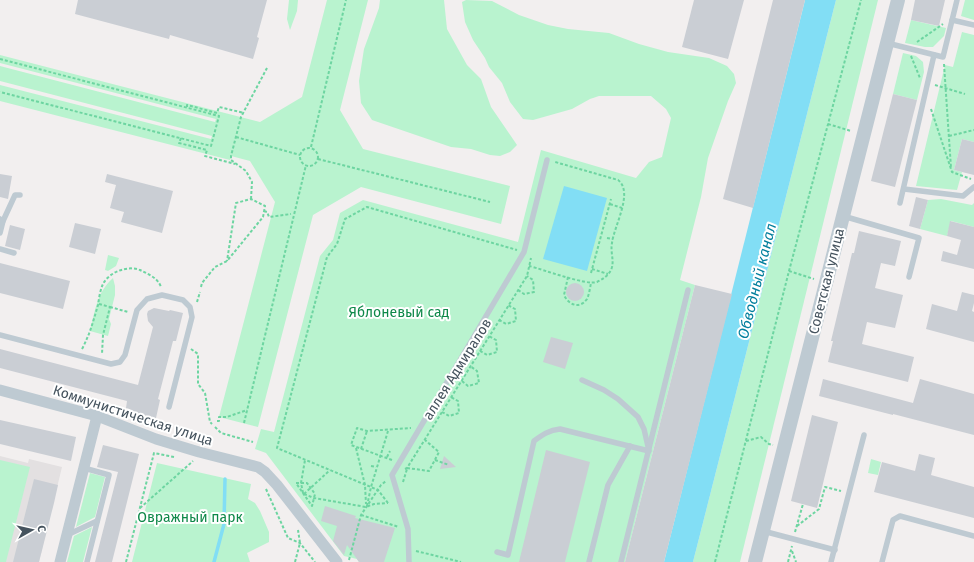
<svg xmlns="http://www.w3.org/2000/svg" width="974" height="562" font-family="'Fira Sans',sans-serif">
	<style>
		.education { fill: #e3e0e1 }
		.green { fill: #b9f3cf }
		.water { fill: #82def5 }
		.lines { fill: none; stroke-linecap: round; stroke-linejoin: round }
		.stream { stroke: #82def5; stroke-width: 3.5 }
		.building { fill: #caced4 }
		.path { stroke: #6dd5a1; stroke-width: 2; stroke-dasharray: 3 2; stroke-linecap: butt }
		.service { stroke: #becad2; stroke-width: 5.5 }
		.minor { stroke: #becad2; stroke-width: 11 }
		.tertiary { stroke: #becad2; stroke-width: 14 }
		.labels { text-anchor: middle; stroke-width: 4; stroke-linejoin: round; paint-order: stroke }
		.street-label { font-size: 14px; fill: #45535e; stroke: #fff }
		.park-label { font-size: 14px; fill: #0e8849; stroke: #fff }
		.water-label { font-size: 15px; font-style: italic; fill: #037f9d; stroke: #fff }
	</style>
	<rect width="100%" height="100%" fill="#f2efef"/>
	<polygon class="education" points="0,456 28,463 29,459 62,467 39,562 0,562"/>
	<g class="green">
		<polygon points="289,0 298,0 297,11 290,30 287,19"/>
		<polygon points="327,0 368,0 340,110 363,149 510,186 501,224 361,187 313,215 258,427 219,417 275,202 250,161 231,156 230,160 0,101 0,85 211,139 212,136 0,81 0,66 215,122 216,119 0,63 0,55 260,122 302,97"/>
		<polygon points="380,0 444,0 447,29 467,65 481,79 491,107 517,145 510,152 500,156 490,155 471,149 451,147 372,120 361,103 359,81 364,49 379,8"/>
		<polygon points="466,0 492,1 519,15 548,25 568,29 609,33 639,44 668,52 709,58 727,66 734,74 736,83 728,101 708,158 701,197 680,280 695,285 625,562 359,562 357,559 344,556 266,453 255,449 261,429 274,432 320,256 333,240 340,213 363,200 518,242 541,150 636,178 649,162 662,157 671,118 666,109 651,96 599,96 590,99 572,109 533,120 523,119 510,102 502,83 489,67 485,58 473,40 465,22 462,2"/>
		<polygon points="836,0 878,0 740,562 693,562"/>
		<polygon points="965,0 974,0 974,20 961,16"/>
		<polygon points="911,20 946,28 944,36 933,47 925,47 905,43"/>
		<polygon points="962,32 974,35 974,142 962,139 954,170 962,172 957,190 916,186 945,65 953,67"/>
		<polygon points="903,53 916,56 923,62 924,72 917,100 893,94"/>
		<polygon points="941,199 972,205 974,203 974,227 951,221 947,236 920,229 928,200"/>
		<polygon points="108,255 119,258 116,266 108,271 105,270"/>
		<path d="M113,278L115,286V295L109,319L111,324L108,336L90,331C95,311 97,292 113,278Z"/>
		<polygon points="871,459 881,462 878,475 868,473"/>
		<polygon points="0,460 30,467 6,562 0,562"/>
		<polygon points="157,463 251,484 248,499 255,503 260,511 269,532 269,542 247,553 250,562 132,562"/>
		<polygon points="90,473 105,477 95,517 76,527"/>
		<polygon points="92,527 83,562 67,562 74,536"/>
	</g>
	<g class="water">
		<polygon points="805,0 836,0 693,562 664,562"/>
		<polygon points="564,186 607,198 587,271 543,259"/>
	</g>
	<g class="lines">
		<polyline class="stream" points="214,562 224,524 225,479"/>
	</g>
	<g class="building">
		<polygon points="78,0 267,0 257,37 259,38 253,59 170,35 169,39 75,14"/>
		<polygon points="694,0 744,0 728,59 682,47"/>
		<polygon points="773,0 805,0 753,208 723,199"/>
		<polygon points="915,0 945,0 939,26 911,20"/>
		<polygon points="893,94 917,100 895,187 871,181"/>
		<polygon points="962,139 974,142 974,175 954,170"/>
		<polygon points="0,174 12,176 8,199 0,197"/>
		<polygon points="107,174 173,191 162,233 121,222 124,212 110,208 116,185 105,182"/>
		<polygon points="916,197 928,200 920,229 909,226"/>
		<polygon points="950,221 974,227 974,269 941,261 943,251 957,255 961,240 947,236"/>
		<polygon points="75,223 101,229 95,254 69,247"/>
		<polygon points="10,225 25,229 20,250 5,246"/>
		<polygon points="859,231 901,241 895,266 881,263 875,288 903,295 895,328 867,322 862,344 914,357 908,382 828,362 833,341 831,341 852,253 854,253"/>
		<polygon points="0,263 70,281 63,309 0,293"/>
		<circle cx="575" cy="292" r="9"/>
		<polygon points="695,285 732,294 664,562 625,562"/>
		<polygon points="962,292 974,295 974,303 972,311 974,312 974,342 926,329 932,304 957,311"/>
		<polygon points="154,308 169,311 170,310 183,313 176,341 173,341 158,399 160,400 156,418 143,415 132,422 132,410 126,408 127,401 0,368 0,349 138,385 153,327 148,321 147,314 148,311"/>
		<polygon points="551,337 573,343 565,369 543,362"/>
		<polygon points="823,379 913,403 920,379 974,394 974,435 893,414 893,415 819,396"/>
		<polygon points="812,415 838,422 817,508 791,501"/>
		<polygon points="0,420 76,437 71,461 0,444"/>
		<polygon points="103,445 139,454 112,562 95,562 118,472 97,467"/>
		<polygon points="546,450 590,462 565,562 519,562"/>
		<polygon points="919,454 935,458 931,475 974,487 974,518 874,492 882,462 915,471"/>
		<polygon points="444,456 456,467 440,469"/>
		<polygon points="34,479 58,485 54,503 39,562 13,562"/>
		<polygon points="325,506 356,516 355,518 395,528 384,562 359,562 347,545 344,555 333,541 337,526 321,521"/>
	</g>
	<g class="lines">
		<g class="path">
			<polyline points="917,42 943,24"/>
			<polyline points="911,56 920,78"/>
			<polyline points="0,59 219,116 211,146 0,92"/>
			<polyline points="944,64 951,168"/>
			<polyline points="935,85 965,94"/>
			<polyline points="187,107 187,105 217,113 219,107 244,113"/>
			<polyline points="931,109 952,172 971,179"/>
			<polyline points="828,124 851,131"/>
			<polyline points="949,136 974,130"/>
			<polyline points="236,137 300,155"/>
			<polyline points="181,138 179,143 207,150 205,156 235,164"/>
			<polyline points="311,147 346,0"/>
			<circle cx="309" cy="157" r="9"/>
			<polyline points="318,159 490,202"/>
			<polyline points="251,199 252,182 246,171 231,160 231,156 241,117 267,68"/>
			<polyline points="610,204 622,208"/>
			<polyline points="264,211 267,212 269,217 291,214"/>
			<polyline points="607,238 613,239"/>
			<path d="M529,266C542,269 587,286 597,282C603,279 608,276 611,270C615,261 610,253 612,243C614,226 634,192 618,180L555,162"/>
			<polyline points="592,269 608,274"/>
			<polyline points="789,271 814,279"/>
			<polyline points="591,273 611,199"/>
			<path d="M568,277L564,295C568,304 579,310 587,299C589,295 590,288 591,283"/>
			<polyline points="201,287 202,283 215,267 227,261 263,217 265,206 251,199 236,203 227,261"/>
			<polyline points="518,290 524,294 534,292 533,280 527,276"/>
			<polyline points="197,302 200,292"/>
			<polyline points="99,304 110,307 103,335 102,354"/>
			<polyline points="110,307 128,312"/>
			<polyline points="499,320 506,324 516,321 515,309 508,305"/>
			<path d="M82,349C90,334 93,322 98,305C99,299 100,290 103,284C109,272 128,265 140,270C148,274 158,278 161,287"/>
			<polyline points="191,349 198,354 198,384 205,393 210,422 212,424"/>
			<polyline points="480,351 487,355 497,352 496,340 489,336"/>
			<polyline points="462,381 468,386 479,383 477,371 470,366"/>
			<polyline points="117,406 125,414"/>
			<polyline points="442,412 449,416 459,413 458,401 451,397"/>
			<polyline points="217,421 219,421 219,417 227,417 247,410"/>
			<polyline points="244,423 306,165"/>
			<polyline points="215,427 221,433 253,442"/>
			<polyline points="746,441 761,437 769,444 773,445"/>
			<polyline points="356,448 365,485 366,504"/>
			<polyline points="361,449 367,431"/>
			<polyline points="387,457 390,451"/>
			<polyline points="392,460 351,445 357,428 367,431 411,428"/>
			<polyline points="435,460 449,465"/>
			<polyline points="371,466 376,467"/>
			<polyline points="407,468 429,471 439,452 425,440"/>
			<polyline points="405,469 407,468 527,276 531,258"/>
			<polyline points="403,482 407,469"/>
			<polygon points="296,483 307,483 315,494 312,506"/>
			<polyline points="266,489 288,538 300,543 315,562"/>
			<polyline points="303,493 301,483 305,460"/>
			<polyline points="304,494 314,498 366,507 374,504 388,503"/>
			<polyline points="304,494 330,470"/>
			<polyline points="388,503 378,490 277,448 327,257 337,244 345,219 367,207 517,250"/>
			<polyline points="367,506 371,487 388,431"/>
			<polyline points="140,508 193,461"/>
			<polyline points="361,515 399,527"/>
			<polyline points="797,526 819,509 825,487 841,491"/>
			<polyline points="795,532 803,504"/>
			<polyline points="416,551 461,562"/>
			<polyline points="792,551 796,562"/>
			<polyline points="349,560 361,515 381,485 386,481"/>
			<polyline points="126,562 154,453 174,457"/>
			<polyline points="295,562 300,543 298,530"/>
			<polyline points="715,562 789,271 861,0"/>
			<polyline points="788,562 792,546"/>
		</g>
		<g class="service">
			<polyline points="952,20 974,25"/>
			<polyline points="887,43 943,57 957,0"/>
			<polyline points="904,189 963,196 974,187"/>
			<polyline points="900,203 934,55"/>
			<polyline points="843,216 919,238 909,277"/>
			<polyline points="3,221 15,195 20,195"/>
			<polyline points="0,233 3,221 0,219"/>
			<polyline points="0,249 14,253"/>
			<polyline points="0,335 111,364 120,362 125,355 137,310 147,299 162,295 183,300 190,307 192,317 169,407"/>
			<polyline points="84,468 109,475 87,562"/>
			<polyline points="763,531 835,550"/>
			<polyline points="67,535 97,521"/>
			<path d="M497,552L508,555L534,441C542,435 549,430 560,429L649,451L644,429L638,417L618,399L604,390L582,380"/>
			<polyline points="409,562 408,529 392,475 524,252 547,160"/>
			<polyline points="589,562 608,485 630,446"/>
			<polyline points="621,562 688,290"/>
			<polyline points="831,562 864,435"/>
			<polyline points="882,562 893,520 900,516 974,536"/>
		</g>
		<g class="minor">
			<polyline points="0,390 97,416 156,439 199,452 258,467 265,472 277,485 337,562"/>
			<polyline points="60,562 97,416"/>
		</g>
		<polyline class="tertiary" points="755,562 898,0"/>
	</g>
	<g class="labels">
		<g class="street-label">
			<text transform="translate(826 281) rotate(-76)" y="5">Советская улица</text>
			<text transform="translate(457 369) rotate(-58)" y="5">аллея Адмиралов</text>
			<text transform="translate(133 415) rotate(18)" y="5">Коммунистическая улица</text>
		</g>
		<g class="park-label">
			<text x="399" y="317">Яблоневый сад</text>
			<text x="190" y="522">Овражный парк</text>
		</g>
		<g class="water-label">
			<text transform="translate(757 281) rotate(-76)" y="5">Обводный канал</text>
		</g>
	</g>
	<g transform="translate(32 530) rotate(82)" stroke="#ffffff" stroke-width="3" paint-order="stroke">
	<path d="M0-3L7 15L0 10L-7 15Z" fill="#45535e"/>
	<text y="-6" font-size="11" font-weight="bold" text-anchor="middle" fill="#45535e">С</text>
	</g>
</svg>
